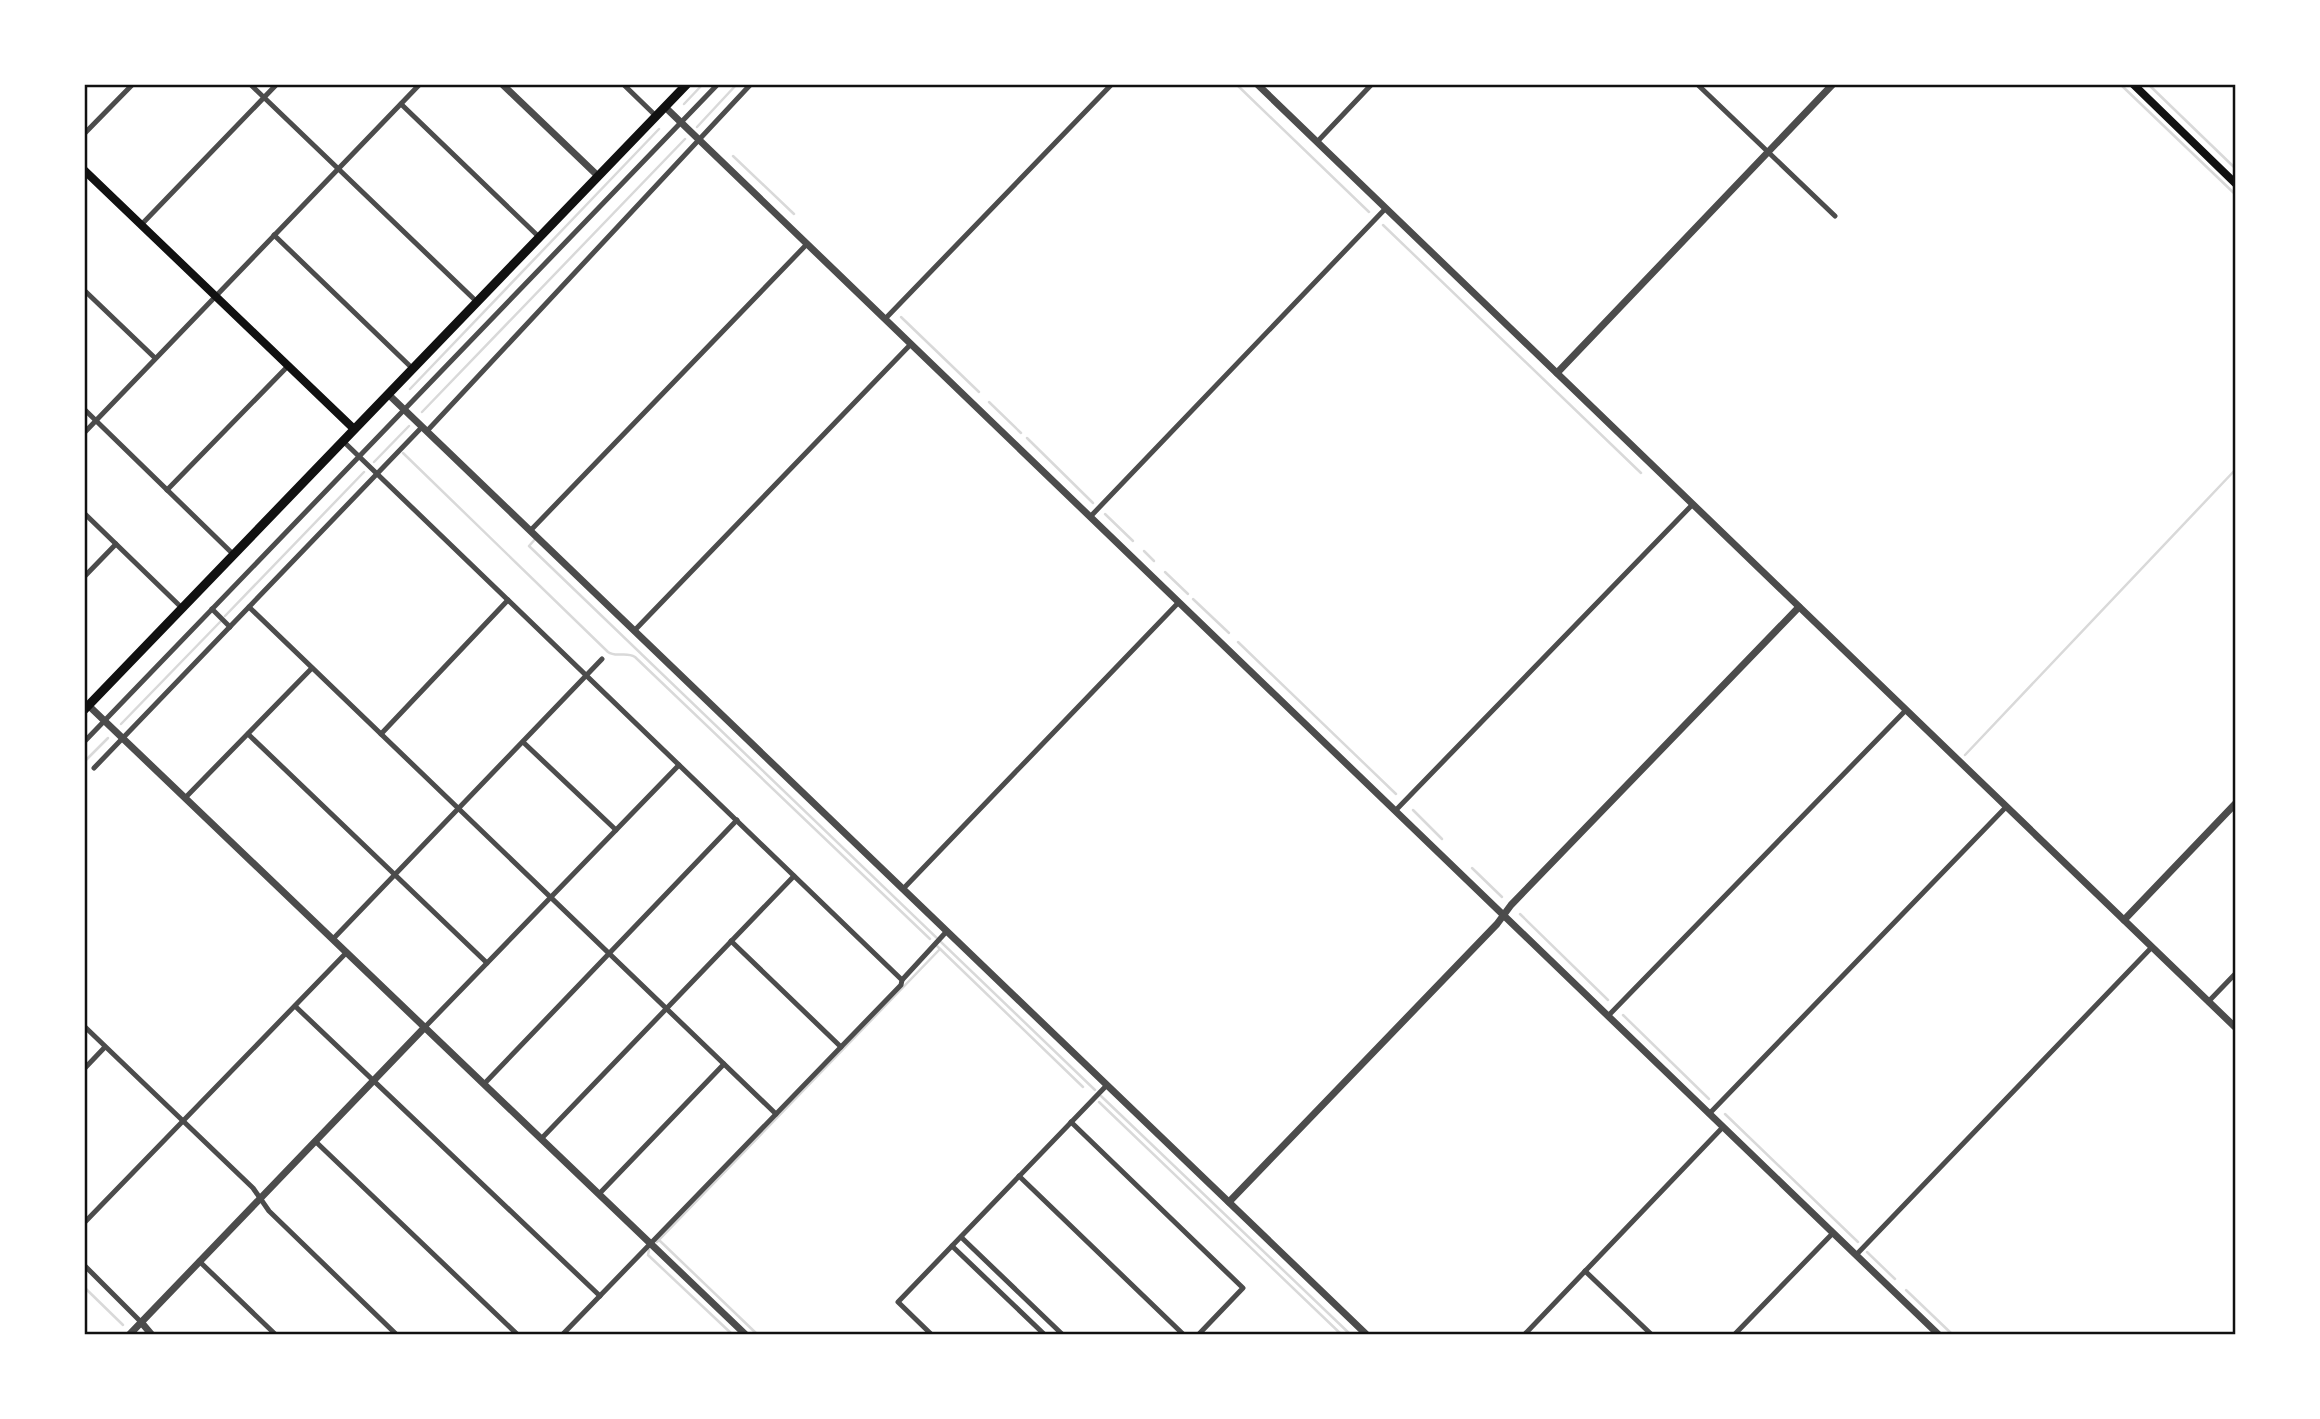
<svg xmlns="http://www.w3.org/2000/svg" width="2320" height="1419" font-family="'IBM Plex Sans',sans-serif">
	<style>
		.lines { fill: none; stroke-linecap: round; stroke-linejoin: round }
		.stream { stroke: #d9d9d9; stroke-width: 2.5 }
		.minor { stroke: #4c4c4c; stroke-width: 5 }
		.tertiary { stroke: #4c4c4c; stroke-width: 7 }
		.secondary { stroke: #111; stroke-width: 8 }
		.primary { stroke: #111; stroke-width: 9 }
		.neatline { fill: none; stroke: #111; stroke-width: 2.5 }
	</style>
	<rect width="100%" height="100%" fill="#fff"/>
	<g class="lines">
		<g class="stream">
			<polyline points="1236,84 1369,212"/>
			<polyline points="2120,84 2236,195"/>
			<polyline points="2148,84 2236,169"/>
			<polyline points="684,104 703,84"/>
			<polyline points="697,127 737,84"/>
			<polyline points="733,156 794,214"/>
			<polyline points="1383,225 1641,473"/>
			<polyline points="901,317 979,392"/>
			<polyline points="410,389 659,129"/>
			<polyline points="989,402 1021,433"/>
			<polyline points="422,412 685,139"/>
			<polyline points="1027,438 1093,503"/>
			<path d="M403,453L608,652C616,658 626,651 635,657L930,939"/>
			<polyline points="374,462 409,426"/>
			<polyline points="1105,514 1133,541"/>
			<polyline points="537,537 529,546 1095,1090"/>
			<polyline points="1144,551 1154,561"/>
			<polyline points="1165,572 1188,594"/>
			<polyline points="1193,599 1229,633"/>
			<polyline points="225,616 364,472"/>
			<polyline points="1238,642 1396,794"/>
			<polyline points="121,724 220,622"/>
			<polyline points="1965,755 2236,469"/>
			<polyline points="84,762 108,738"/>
			<polyline points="1413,810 1442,839"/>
			<polyline points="1472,868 1502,897"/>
			<polyline points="1520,914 1608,1000"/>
			<polyline points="936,945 1083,1087"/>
			<polyline points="1623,1015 1709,1099"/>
			<polyline points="1101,1096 1351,1335"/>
			<polyline points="1099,1102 1342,1335"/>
			<polyline points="1725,1114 1858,1242"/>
			<polyline points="659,1240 758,1335"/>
			<polyline points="657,1242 940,949"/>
			<polyline points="649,1250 648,1255 733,1335"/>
			<polyline points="1867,1252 1895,1279"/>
			<polyline points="84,1287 123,1325"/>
			<polyline points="1906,1290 1953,1335"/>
		</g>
		<g class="minor">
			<polyline points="250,84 477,302"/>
			<polyline points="623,84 656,116"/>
			<polyline points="1697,84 1835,216"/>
			<polyline points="401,104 539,237"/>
			<polyline points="84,134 133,84"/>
			<polyline points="1317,142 1372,84"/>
			<polyline points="141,225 277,84"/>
			<polyline points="274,235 413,369"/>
			<polyline points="84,290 155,358"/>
			<polyline points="885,319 1112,84"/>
			<polyline points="84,409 234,555"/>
			<polyline points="427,431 751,84"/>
			<polyline points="84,433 420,84"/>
			<polyline points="343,441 902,980 901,985 562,1335"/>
			<polyline points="167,490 288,366"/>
			<polyline points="84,513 182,608"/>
			<polyline points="1090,517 1386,208"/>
			<polyline points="530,531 807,244"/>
			<polyline points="84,577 116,544"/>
			<polyline points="249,607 776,1114"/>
			<polyline points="212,609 230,627"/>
			<polyline points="634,631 911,344"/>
			<polyline points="248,734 487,963"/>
			<polyline points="381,734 508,600"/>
			<polyline points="84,742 718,84"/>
			<polyline points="523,742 616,830"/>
			<polyline points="94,768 422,427"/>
			<polyline points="185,798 312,668"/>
			<polyline points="1395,811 1693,504"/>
			<polyline points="903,889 1179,602"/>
			<polyline points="333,939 602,659"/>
			<polyline points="731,941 841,1047"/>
			<polyline points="902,980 947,931"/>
			<polyline points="2208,1002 2236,973"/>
			<polyline points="295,1006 600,1296"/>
			<polyline points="1608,1016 1906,710"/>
			<polyline points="84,1026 253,1188 269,1211 397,1335"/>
			<polyline points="425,1027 679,765"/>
			<polyline points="84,1069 105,1047"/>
			<polyline points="484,1084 737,820"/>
			<polyline points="1709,1114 2006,807"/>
			<polyline points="1071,1122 1243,1288 1198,1335"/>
			<polyline points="541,1139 794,876"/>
			<polyline points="315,1141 518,1335"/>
			<polyline points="1019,1176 1184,1335"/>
			<polyline points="599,1194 724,1064"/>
			<polyline points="84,1223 347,952"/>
			<polyline points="961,1237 1063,1335"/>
			<polyline points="952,1246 1045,1335"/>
			<polyline points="1856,1255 2152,947"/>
			<polyline points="199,1261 276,1335"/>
			<polyline points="84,1265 141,1322"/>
			<polyline points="1585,1271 1652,1335"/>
			<polyline points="932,1335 898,1302 1107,1085"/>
			<polyline points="1524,1335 1723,1127"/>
			<polyline points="1734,1335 1833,1233"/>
		</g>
		<g class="tertiary">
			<polyline points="502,84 598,176"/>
			<polyline points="1257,84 2236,1028"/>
			<polyline points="665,107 1939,1335"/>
			<polyline points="1557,373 1833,84"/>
			<polyline points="388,394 1367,1335"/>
			<polyline points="89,706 746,1335"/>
			<polyline points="2124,920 2236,803"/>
			<polyline points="1229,1202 1497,924 1511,905 1799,607"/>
			<polyline points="141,1322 152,1335"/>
			<polyline points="129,1335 425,1027"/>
		</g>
		<g class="secondary">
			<polyline points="2133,84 2236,184"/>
			<polyline points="84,170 354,429"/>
		</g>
		<polyline class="primary" points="84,710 687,84"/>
	</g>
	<rect width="2320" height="1419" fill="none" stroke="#ffffff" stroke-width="172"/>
	<rect x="86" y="86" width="2148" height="1247" class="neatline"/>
</svg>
